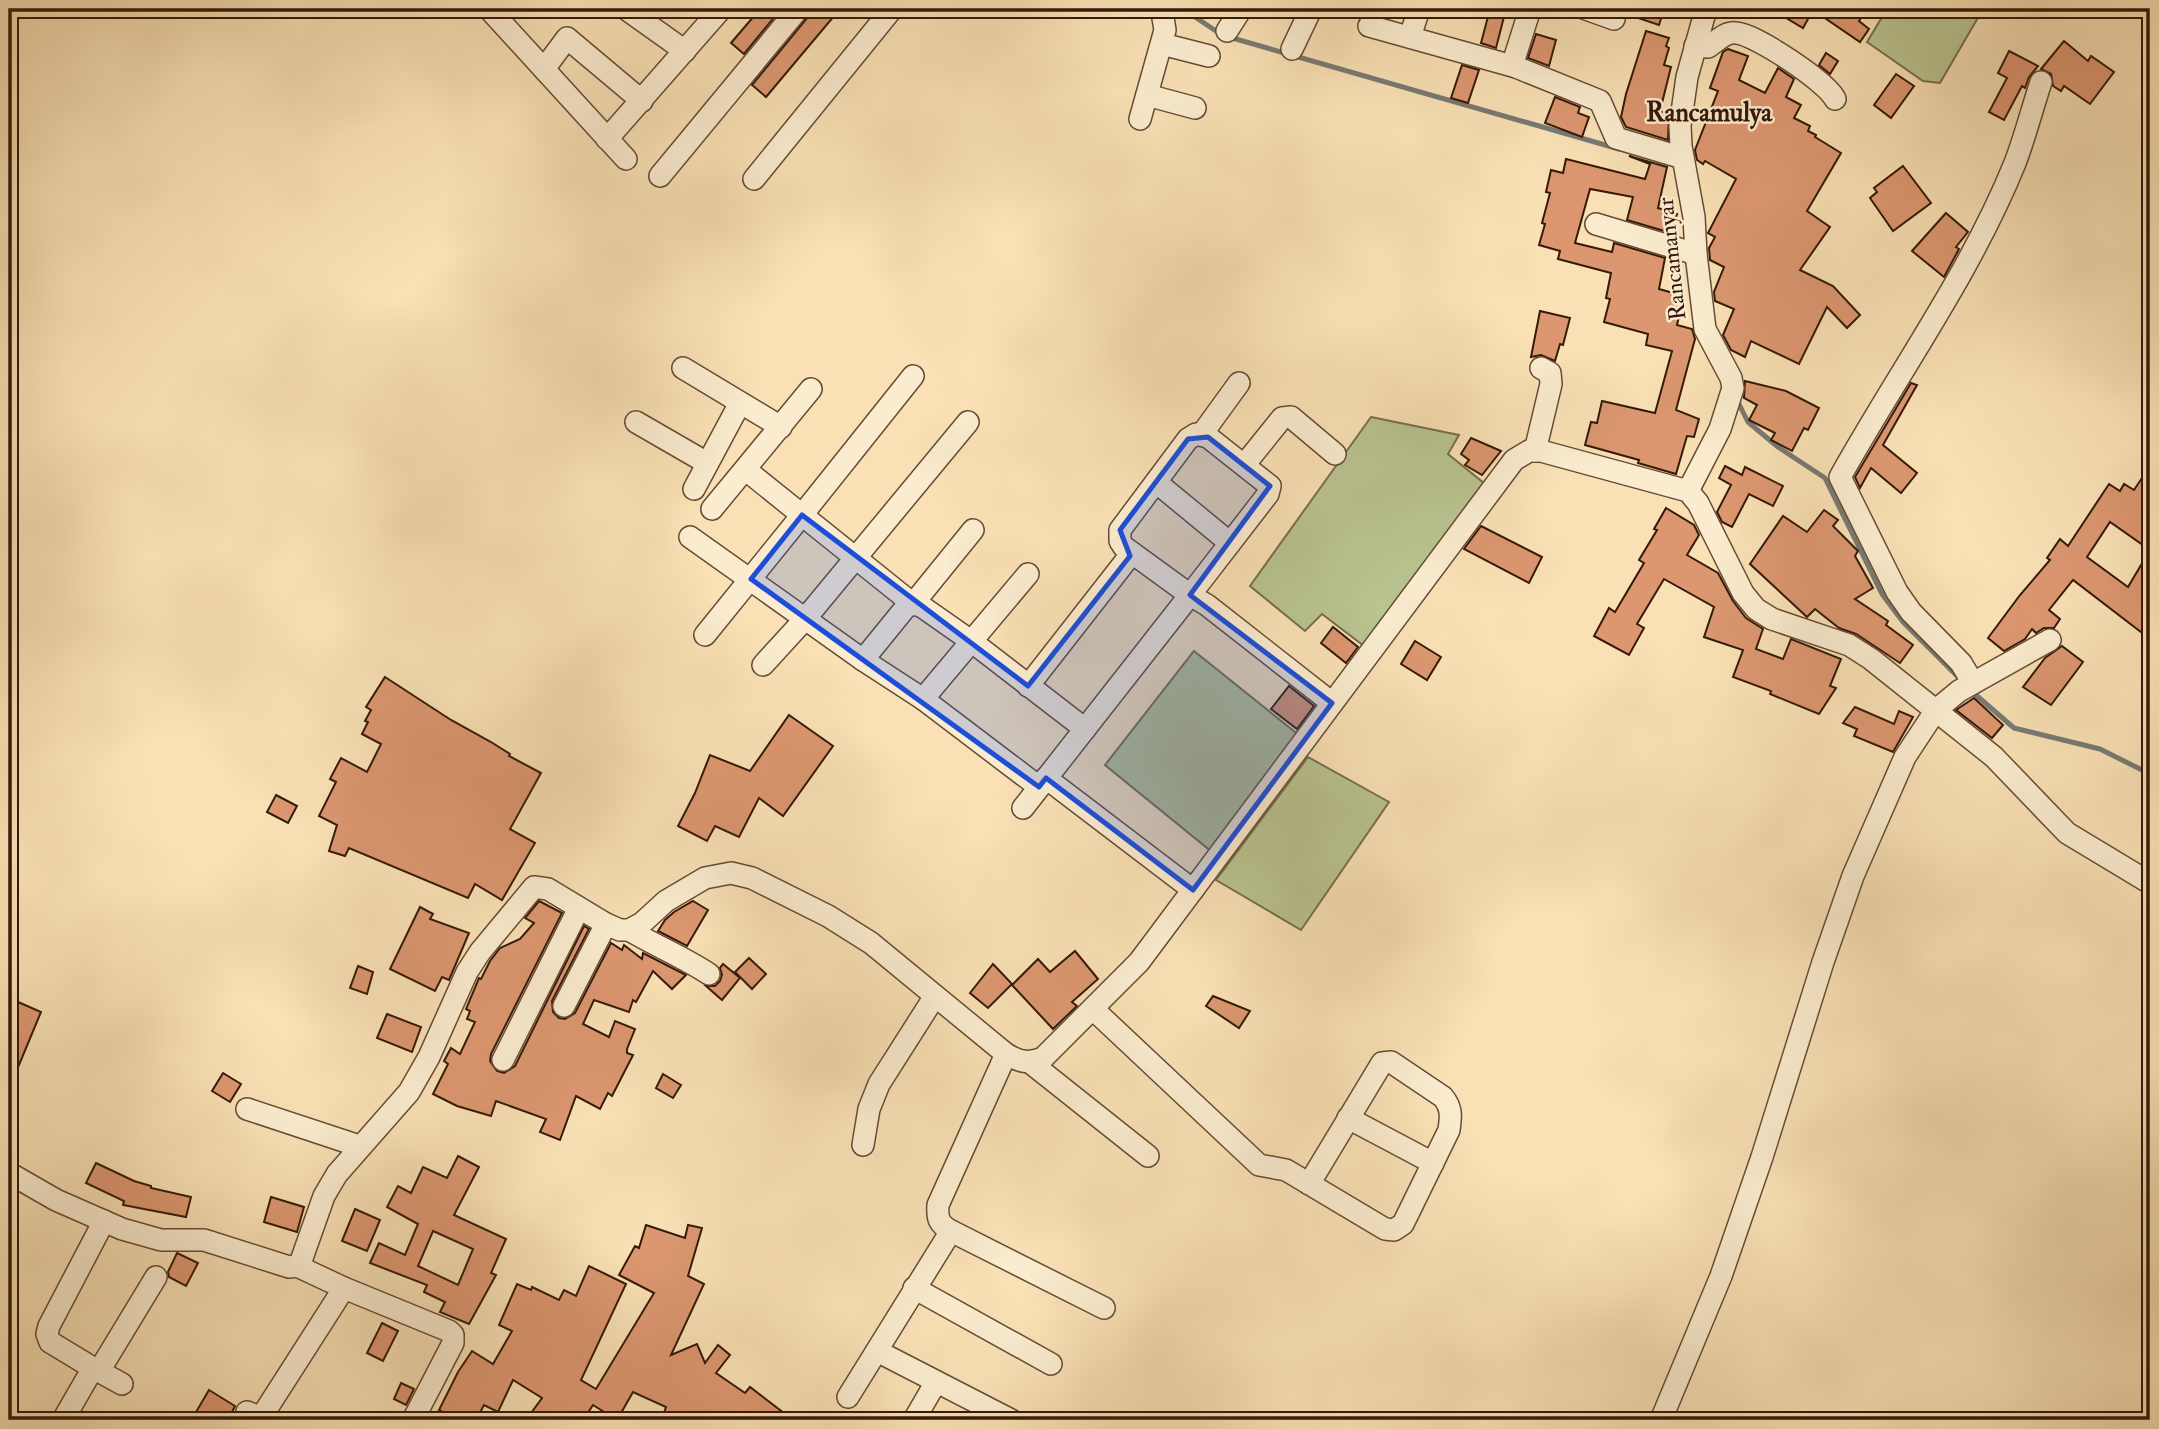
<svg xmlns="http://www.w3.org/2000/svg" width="2159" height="1429" font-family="'IM FELL Double Pica',serif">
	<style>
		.green { fill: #b9c491; stroke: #776e4d; stroke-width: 2 }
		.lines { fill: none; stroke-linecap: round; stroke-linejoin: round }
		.stream { stroke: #787a73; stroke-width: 5 }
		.building { fill: #dc9770; stroke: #351909; stroke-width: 2; fill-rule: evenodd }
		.minor-casing { stroke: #664b34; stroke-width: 24 }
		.minor { stroke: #fbeccf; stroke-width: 21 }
		.marked { fill: #1d4ed8; fill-opacity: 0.2; stroke: #1d4ed8; stroke-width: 5; stroke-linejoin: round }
		.labels { text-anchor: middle; stroke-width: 5; stroke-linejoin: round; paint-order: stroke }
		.street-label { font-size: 23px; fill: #351909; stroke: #fbeccf }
		.quarter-label { font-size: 26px; font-weight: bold; fill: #351909; stroke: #fbeccf }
	</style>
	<rect width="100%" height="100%" fill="#f9e1b5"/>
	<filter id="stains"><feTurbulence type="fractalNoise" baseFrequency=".00286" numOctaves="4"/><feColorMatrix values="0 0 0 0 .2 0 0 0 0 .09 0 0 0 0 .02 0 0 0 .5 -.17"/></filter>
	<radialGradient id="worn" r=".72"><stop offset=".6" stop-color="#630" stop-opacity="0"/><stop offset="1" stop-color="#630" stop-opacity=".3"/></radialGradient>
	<g class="green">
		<polygon points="1887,9 1983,9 1940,83 1923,81 1867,42"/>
		<polygon points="1371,417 1459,435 1448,454 1485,484 1364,646 1322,614 1305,631 1250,586"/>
		<polygon points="1194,651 1300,736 1212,852 1105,765"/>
		<polygon points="1308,757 1389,802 1301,930 1216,880"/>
	</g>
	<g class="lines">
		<g class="stream">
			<polyline points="1183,9 1222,35 1619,149"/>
			<polyline points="1736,398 1748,422 1778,447 1825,478 1882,594 1903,622 1958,677"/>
			<polyline points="1969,689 2014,728 2100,749 2150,774"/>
		</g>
	</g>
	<g class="building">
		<polygon points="760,9 781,9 744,54 731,43"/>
		<polygon points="811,9 840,9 766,97 752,85 808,17"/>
		<polygon points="1490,9 1506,9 1496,48 1481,43"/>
		<polygon points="1622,9 1664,9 1659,25 1626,14"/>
		<polygon points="1771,9 1867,9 1859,21 1869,29 1860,42 1813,10 1803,28"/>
		<polygon points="1646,31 1669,38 1666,46 1669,48 1664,65 1671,67 1660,111 1669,114 1668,140 1626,127 1621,117 1626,94"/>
		<polygon points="1536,34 1556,40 1549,66 1528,58"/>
		<polygon points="2064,41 2088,61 2091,56 2114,72 2090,104 2064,86 2061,91 2053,86 2051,74 2041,69"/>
		<polygon points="1728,49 1748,56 1739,80 1765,93 1778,68 1794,79 1786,97 1801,105 1794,118 1810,126 1808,131 1816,135 1815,137 1841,153 1807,211 1830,227 1800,270 1833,286 1860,315 1847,328 1827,307 1799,364 1751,341 1745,357 1731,350 1723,335 1734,309 1715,301 1714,292 1724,267 1710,260 1709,248 1715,237 1708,233 1736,179 1705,161 1703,164 1697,160 1695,150 1718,91 1710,88 1723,52"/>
		<polygon points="2009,51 2038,66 2029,77 2025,88 2022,86 2004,120 1989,112 2007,78 1998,73"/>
		<polygon points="1826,53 1838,61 1830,74 1819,65"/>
		<polygon points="1462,65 1479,70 1468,103 1451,98"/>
		<polygon points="1896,74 1914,86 1891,118 1874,105"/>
		<polygon points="1555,97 1580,107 1578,113 1589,117 1582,137 1545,123"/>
		<polygon points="1629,156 1667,167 1658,208 1677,214 1671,233 1627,220 1633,197 1590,189 1575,243 1612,252 1614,243 1665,258 1659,289 1684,296 1677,325 1692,329 1695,339 1676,410 1699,419 1694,437 1687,436 1676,474 1638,463 1639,460 1585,445 1591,422 1597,423 1602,401 1655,413 1672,351 1646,345 1648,334 1604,322 1610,299 1606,298 1611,273 1558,259 1560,251 1539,245 1545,224 1542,223 1550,193 1546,192 1551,170 1563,173 1566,159 1645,179 1650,164"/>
		<polygon points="1903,166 1931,203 1893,231 1870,198 1877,192 1874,188"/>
		<polygon points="1946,213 1968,232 1956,247 1959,249 1944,277 1912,251"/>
		<polygon points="1540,311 1570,318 1563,345 1560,344 1555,361 1541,355 1531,357"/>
		<polygon points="1745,381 1786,391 1819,408 1808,430 1804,428 1792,451 1771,440 1775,433 1749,420 1757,405 1744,398"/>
		<polygon points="1911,383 1917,385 1883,445 1917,473 1901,493 1871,468 1860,488 1855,477"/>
		<polygon points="1471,438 1501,451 1482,475 1465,465 1469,460 1461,454"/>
		<polygon points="1725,466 1742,475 1745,467 1783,486 1773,506 1749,494 1732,527 1722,522 1717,512 1731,485 1719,478"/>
		<polygon points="2150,466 2150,550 2110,522 2087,557 2128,587 2150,550 2150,639 2073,580 2049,610 2060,619 2054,628 2044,628 2036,633 2032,629 2025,639 2004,651 1988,638 2020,595 2050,560 2047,558 2060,539 2068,546 2109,484 2120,491 2124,484 2134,490"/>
		<polygon points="1666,508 1694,525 1699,535 1687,555 1718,573 1733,601 1746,618 1763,629 1756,649 1783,659 1791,639 1841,659 1830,686 1836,688 1819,714 1770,694 1771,691 1733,677 1743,650 1704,637 1714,607 1664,579 1637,624 1644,628 1629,655 1594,636 1609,608 1615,612 1644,563 1639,560 1657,530 1654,529"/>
		<polygon points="1824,510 1838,520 1833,526 1858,551 1855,556 1873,588 1855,599 1888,621 1886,625 1913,645 1900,663 1856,634 1839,628 1815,609 1807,617 1750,564 1783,516 1807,532"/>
		<polygon points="1481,526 1542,557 1529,583 1464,549"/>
		<polygon points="1333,627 1358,647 1346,663 1321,643"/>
		<polygon points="1415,641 1441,657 1427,680 1401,664"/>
		<polygon points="2062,646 2083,662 2051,705 2023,687 2045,658"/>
		<polygon points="385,677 451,720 491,742 510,754 509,756 541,773 510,829 535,843 502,900 475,884 468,898 349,848 345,856 329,851 337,825 319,816 336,782 330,779 341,758 367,772 381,744 362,734 368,722 365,721 371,710 366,707"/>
		<polygon points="1289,686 1314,706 1297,729 1271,709"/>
		<polygon points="1974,698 2003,725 1992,738 1956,710"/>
		<polygon points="1855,707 1894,724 1899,711 1913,717 1893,752 1854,736 1857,729 1843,723"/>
		<polygon points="789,715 833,746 783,816 759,798 739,837 715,826 707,841 678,826 695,793 710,755 750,771"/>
		<polygon points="276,795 297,806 288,823 267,812"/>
		<polygon points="539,901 562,913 491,1054 490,1061 497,1071 504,1073 515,1066 584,926 589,929 552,1001 553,1012 559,1018 565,1019 575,1013 611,943 622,950 624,945 642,959 643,953 686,975 672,989 653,971 636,1002 633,1000 629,1012 594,1000 583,1024 609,1037 615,1021 635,1029 627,1049 627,1053 633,1055 612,1096 608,1093 600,1109 576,1096 560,1140 540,1132 546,1119 496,1101 491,1116 457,1106 433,1094 448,1064 444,1061 451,1048 460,1054 475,1022 467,1019 470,1011 466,1009 479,978 481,979 490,961 500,948 520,939 534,923 525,918"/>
		<polygon points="693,901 708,910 687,946 658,931 665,920 674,912"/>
		<polygon points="420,907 433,914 430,919 469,933 449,980 442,977 435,991 390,969"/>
		<polygon points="1075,951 1098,979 1072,1002 1077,1006 1053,1029 1012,985 1038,959 1050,972"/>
		<polygon points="749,958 766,974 752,989 735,972"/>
		<polygon points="723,964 740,978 722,1000 706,986 715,986 720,981 722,975 720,968"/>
		<polygon points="993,964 1012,984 988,1008 970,993"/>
		<polygon points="358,966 373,972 367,994 350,988"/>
		<polygon points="1213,996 1250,1011 1239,1028 1206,1006"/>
		<polygon points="9,998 41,1012 9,1089"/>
		<polygon points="387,1014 421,1027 412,1052 377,1038"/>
		<polygon points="223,1073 241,1084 230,1102 212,1091"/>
		<polygon points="663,1074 681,1085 673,1098 656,1088"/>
		<path d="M458,1156L479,1167L454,1215L506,1239L491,1273L496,1275L469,1324L440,1312L445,1302L424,1292L427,1285L370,1263L379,1243L405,1255L418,1224L387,1207L398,1186L411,1193L423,1167L447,1178ZM433,1231L473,1249L458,1285L418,1266Z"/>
		<polygon points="96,1163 134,1181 151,1186 151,1188 191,1197 186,1217 123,1205 124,1201 86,1183"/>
		<polygon points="271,1197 304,1207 297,1232 264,1222"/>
		<polygon points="355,1209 380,1220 367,1251 342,1241"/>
		<polygon points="646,1225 685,1238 688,1225 702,1228 688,1276 704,1284 671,1355 697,1344 705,1363 718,1345 730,1355 716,1373 745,1393 750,1387 793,1420 669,1420 672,1416 664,1413 666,1407 633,1392 617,1420 593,1405 583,1420 526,1420 542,1398 513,1380 498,1412 484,1405 476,1420 458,1420 439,1410 458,1372 472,1351 493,1364 512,1331 499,1325 517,1284 531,1290 532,1287 559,1300 564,1290 576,1296 589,1266 626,1284 581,1380 596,1389 654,1293 619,1275 635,1246 639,1248"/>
		<polygon points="177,1253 198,1263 186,1286 169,1277 168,1272"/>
		<polygon points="382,1323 398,1331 383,1361 367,1353"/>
		<polygon points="401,1383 414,1389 406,1405 394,1399"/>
		<polygon points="209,1390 235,1406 228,1420 211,1420 196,1412"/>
	</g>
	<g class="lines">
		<defs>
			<g id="minor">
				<polyline points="489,9 626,159"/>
				<polyline points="626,9 685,51"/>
				<polyline points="1530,9 1513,63 1516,67 1600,101 1616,138 1683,158"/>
				<polyline points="1586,9 1614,19"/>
				<polyline points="1369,26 1516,67"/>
				<polyline points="1227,31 1241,9"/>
				<polyline points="1410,37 1419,9"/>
				<polyline points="1162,44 1209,56"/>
				<path d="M1695,46L1708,47C1716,42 1726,31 1736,33C1755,34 1827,82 1835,99"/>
				<polyline points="1292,49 1311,9"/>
				<polyline points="544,69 567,38 642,101"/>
				<polyline points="1147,95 1195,108"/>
				<polyline points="1140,119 1165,30 1163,18 1167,9"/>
				<polyline points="607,139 721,9"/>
				<polyline points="660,176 798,9"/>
				<polyline points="754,179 892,9"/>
				<polyline points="1596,224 1696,254"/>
				<polyline points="683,368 781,427"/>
				<polyline points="913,376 802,515 913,604 973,530"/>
				<polyline points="636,422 707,463"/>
				<polyline points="1202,434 1239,383"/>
				<polyline points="1535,451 1551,384 1550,373 1541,368"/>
				<polyline points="1245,464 1282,418 1291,417 1335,454"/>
				<polyline points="1156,482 1230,543"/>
				<polyline points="694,489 740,403"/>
				<polyline points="1688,491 1720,429 1733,388 1731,378 1705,329 1696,254 1694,217 1681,146 1680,126 1687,77 1706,9"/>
				<polyline points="712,509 811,389"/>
				<polyline points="690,537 863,660"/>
				<polyline points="705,635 802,515 746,470"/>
				<polyline points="763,665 805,619 968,422"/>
				<path d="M1973,683L1961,663L1911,612L1897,592L1840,477C1898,373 1970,274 2015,163C2025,137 2032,109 2041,82"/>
				<polyline points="1028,686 1132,553"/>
				<polyline points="923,699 1028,574"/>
				<polyline points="1046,778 1193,890"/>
				<polyline points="1039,787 923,699 863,660 906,607 913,604 921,606 971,641 1085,729"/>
				<polyline points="1023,808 1190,595 1124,547 1120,541 1120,530 1188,439 1196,434 1208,437 1270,486 1268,494 1190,595 1207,605 1332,703"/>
				<path d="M629,930C656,946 683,957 709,974"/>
				<polyline points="564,1006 606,924"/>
				<path d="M1093,1009L1259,1165L1286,1170L1385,1229L1394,1230L1403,1224L1449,1130C1451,1116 1452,1108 1443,1097L1391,1062L1382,1063L1309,1184"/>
				<path d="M1006,1054L938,1205C937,1219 939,1224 951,1231L1104,1308"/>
				<polyline points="503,1060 579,908"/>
				<polyline points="1031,1063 1148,1156"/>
				<polyline points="247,1109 359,1146"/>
				<polyline points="1348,1118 1433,1163"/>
				<polyline points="863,1145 869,1109 879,1084 935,996"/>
				<polyline points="9,1173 56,1200 122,1229 161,1240 204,1240 289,1267 297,1266 344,1288 449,1331 453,1335 453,1343 413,1420"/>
				<path d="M297,1266L301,1261L324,1196L337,1174L409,1092L429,1057L467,972L480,952L534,887L548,889L606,924L620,930H629L642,923L666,901L705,878L731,873L752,878L828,916L871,943L1006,1054C1020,1062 1028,1064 1043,1058L1139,962L1514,460L1529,451H1541L1688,491L1698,503L1743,593L1756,609L1772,619L1849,645L1871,659L1994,757L2067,833L2150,883"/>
				<polyline points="914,1288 1051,1364"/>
				<polyline points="877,1351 1011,1420"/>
				<polyline points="93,1368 122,1384"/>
				<polyline points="99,1371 156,1277"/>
				<polyline points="848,1397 951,1231"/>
				<polyline points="247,1412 257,1416 264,1413 344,1288"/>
				<polyline points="63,1420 93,1368 50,1342 47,1334 49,1326 104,1221"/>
				<polyline points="914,1420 936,1382"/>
				<polyline points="1661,1420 1721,1276 1762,1157 1823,962 1853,876 1905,757 1936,710 1959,691 2050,640"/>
			</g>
		</defs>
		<use href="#minor" class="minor-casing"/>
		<use href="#minor" class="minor"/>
	</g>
	<path class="marked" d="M1208,437L1270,486L1190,595L1332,703L1193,890L1046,778L1039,787L751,579L802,515L1028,686L1130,556L1120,530L1188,439Z"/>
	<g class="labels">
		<g class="street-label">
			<text transform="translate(1671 259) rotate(-96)" y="8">Rancamanyar</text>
		</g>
		<g class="quarter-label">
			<text x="1709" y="121">Rancamulya</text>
		</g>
	</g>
	<rect width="2159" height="1429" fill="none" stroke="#f9e1b5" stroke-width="35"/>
	<rect x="10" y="10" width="2138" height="1408" fill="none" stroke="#351909" stroke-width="3.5"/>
	<rect x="18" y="18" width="2124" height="1394" fill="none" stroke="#351909" stroke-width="2"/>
	<rect width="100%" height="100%" filter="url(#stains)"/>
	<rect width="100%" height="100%" fill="url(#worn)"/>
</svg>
